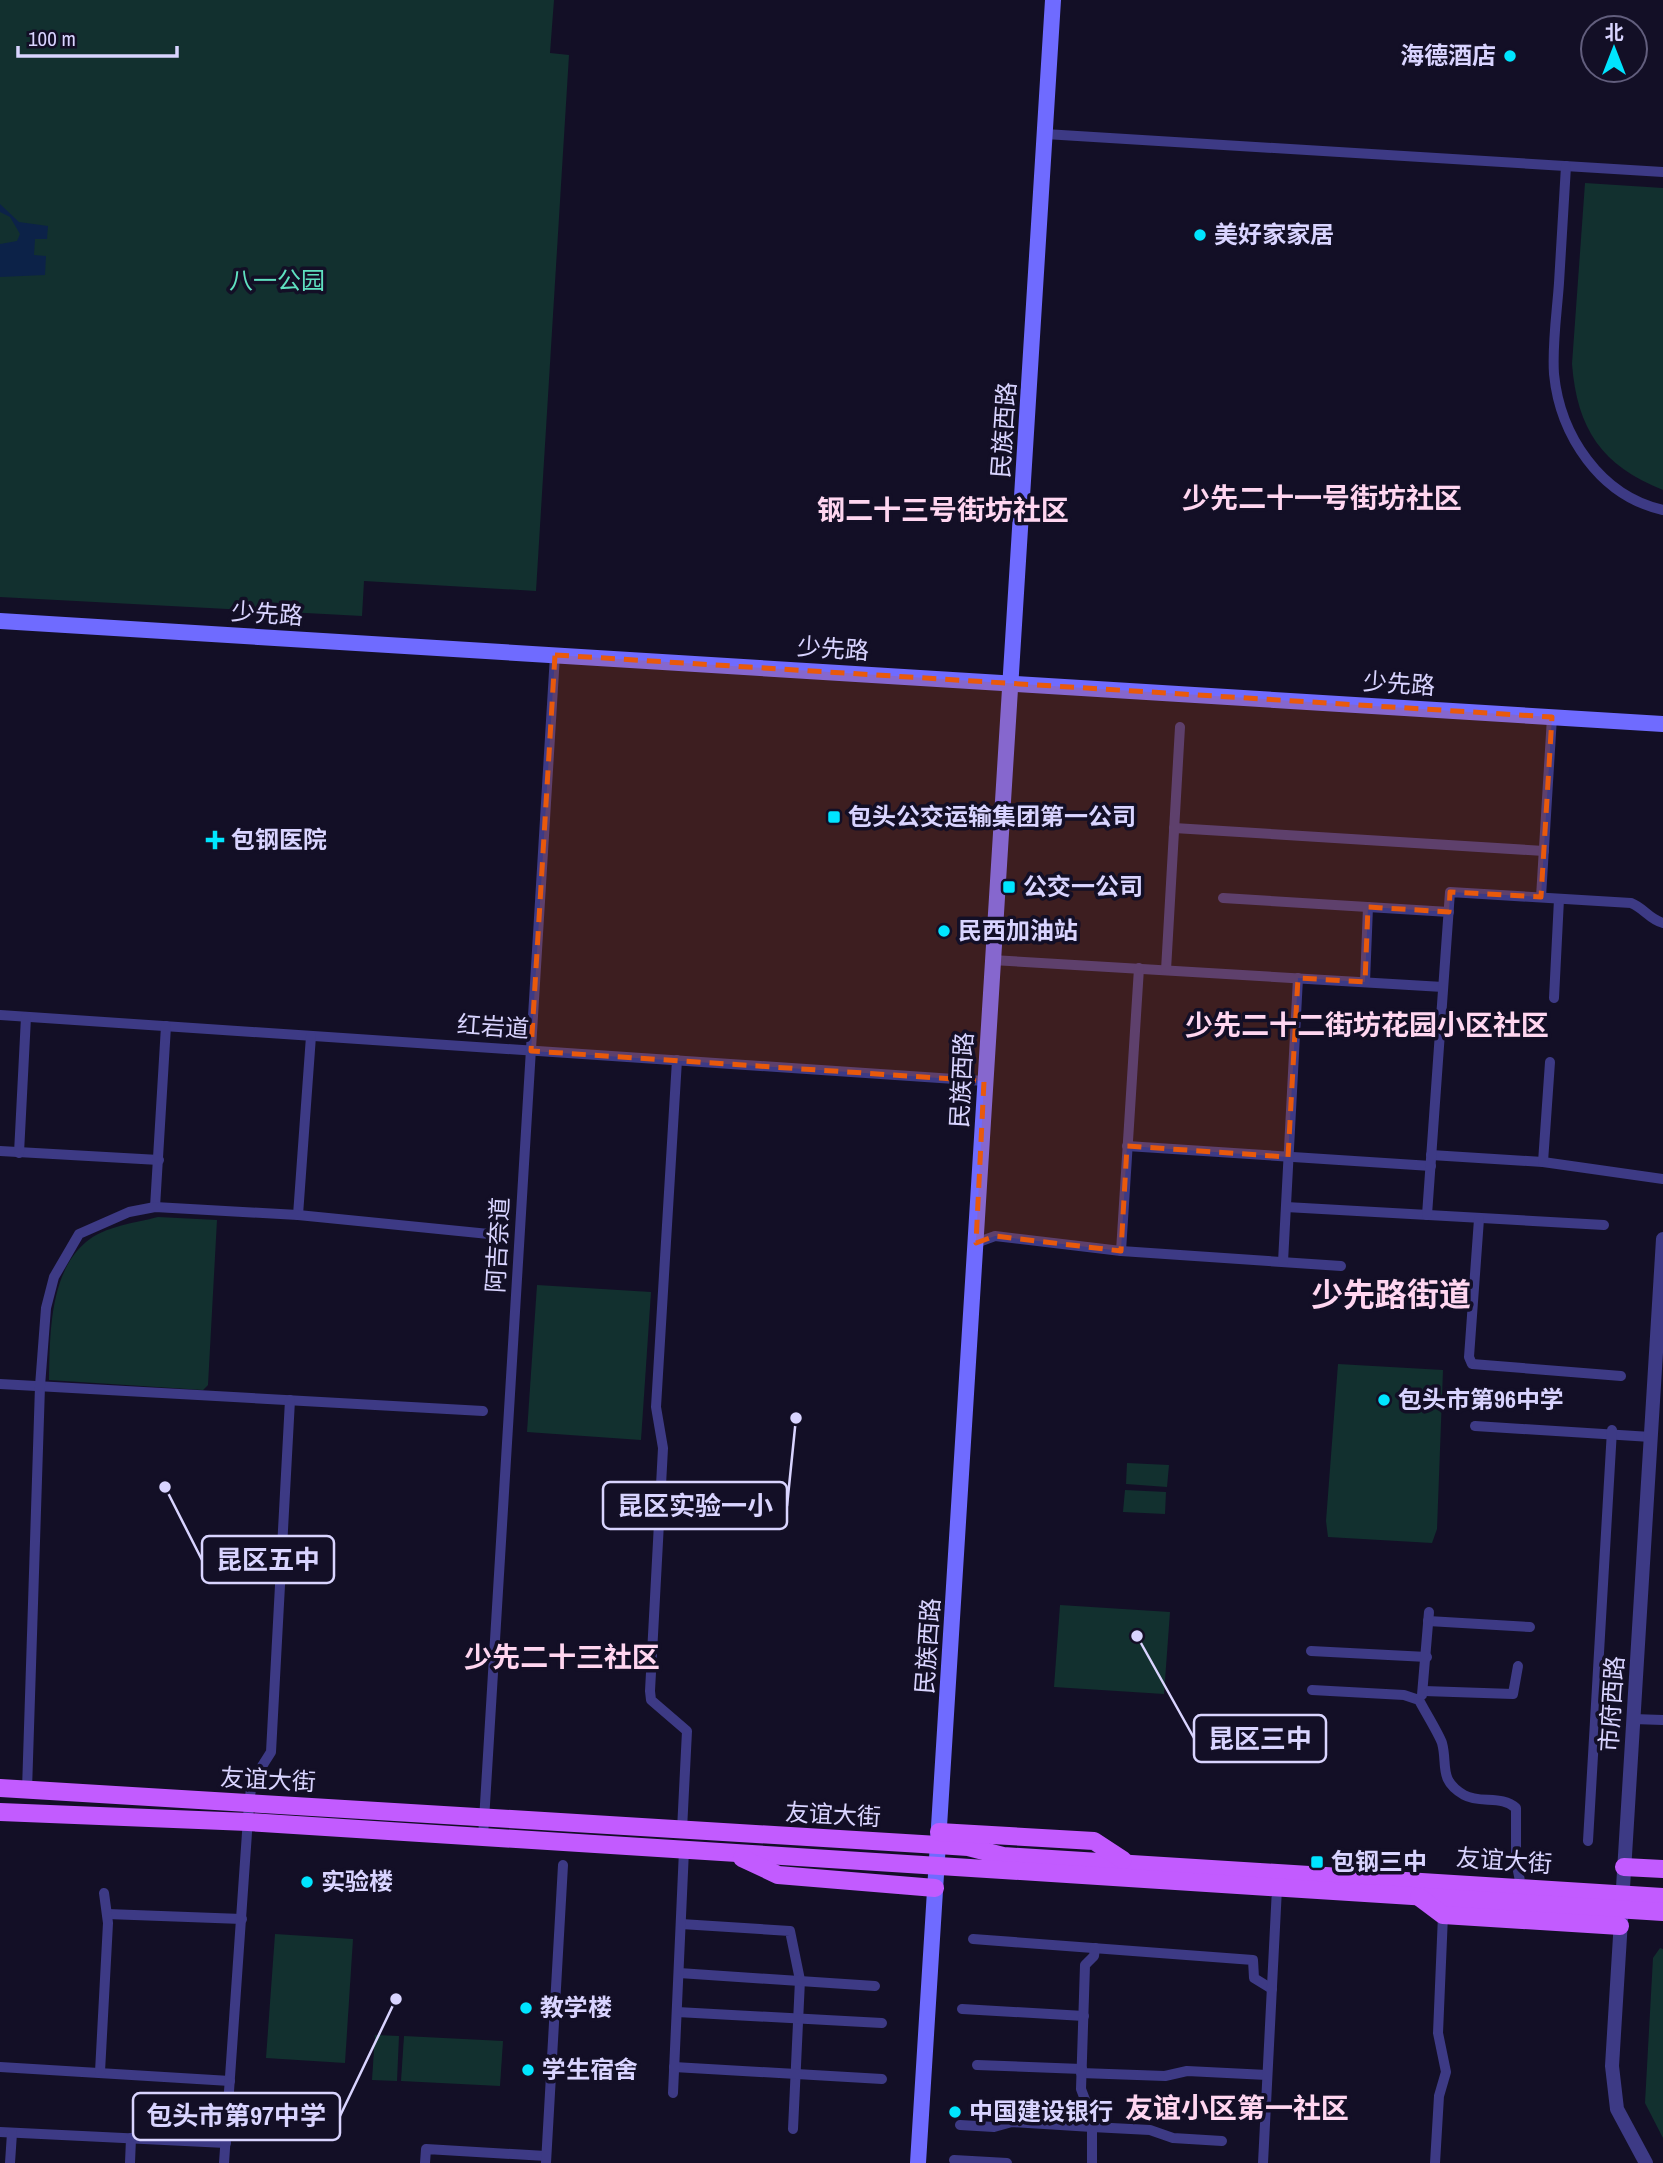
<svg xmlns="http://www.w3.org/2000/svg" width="1663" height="2163" font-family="'Archivo Narrow','Noto Sans SC',sans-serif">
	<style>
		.green { fill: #12302f }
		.water { fill: #0c2248 }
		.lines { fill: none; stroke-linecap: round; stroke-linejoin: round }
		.minor { stroke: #3d3a85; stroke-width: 10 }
		.tertiary { stroke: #3d3a85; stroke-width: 14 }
		.secondary { stroke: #6f6bff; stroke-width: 16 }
		.primary { stroke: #c25bff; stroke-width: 18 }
		.marked { fill: #e8590c; fill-opacity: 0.2; stroke: #e8590c; stroke-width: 5; stroke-dasharray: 14 9; stroke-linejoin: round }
		.poi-dot { fill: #00e5ff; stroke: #130f26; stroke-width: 2.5 }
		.labels { text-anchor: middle; stroke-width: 7; stroke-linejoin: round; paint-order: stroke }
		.poi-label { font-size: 24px; font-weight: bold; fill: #d9d4ff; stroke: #130f26; text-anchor: start }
		.park-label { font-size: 24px; fill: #5fe0c0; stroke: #130f26 }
		.street-label { font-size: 24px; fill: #d9d4ff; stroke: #130f26 }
		.quarter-label { font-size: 28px; font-weight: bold; fill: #ffd6f0; stroke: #130f26 }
		.district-label { font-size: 32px; font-weight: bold; fill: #ffd6f0; stroke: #130f26 }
		.leader { fill: none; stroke: #d9d4ff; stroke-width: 2.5 }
		.callout-dot { fill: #d9d4ff; stroke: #130f26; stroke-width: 2.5 }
		.callout { fill: #130f26; stroke: #d9d4ff; stroke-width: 2.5 }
		.callout-label { font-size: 26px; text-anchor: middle; font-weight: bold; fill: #d9d4ff }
	</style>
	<rect width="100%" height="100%" fill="#130f26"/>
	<g class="green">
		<polygon points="0,0 554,0 550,53 569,55 536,591 364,581 362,616 0,597"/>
		<path d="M1585,183L1663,188V490C1602,466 1577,429 1572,364Z"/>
		<path d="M158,1217L217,1220L208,1385L203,1390L49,1380C50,1336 49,1273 86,1242C105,1226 135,1223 158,1217Z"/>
		<polygon points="537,1285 651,1292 641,1440 527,1432"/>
		<polygon points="1338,1364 1443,1370 1437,1529 1432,1543 1328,1537 1326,1521"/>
		<polygon points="1127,1463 1169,1465 1167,1487 1126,1484"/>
		<polygon points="1125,1490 1166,1492 1165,1514 1123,1512"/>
		<polygon points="1060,1605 1170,1612 1164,1694 1054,1687"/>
		<polygon points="275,1934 353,1939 345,2063 266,2058"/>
		<polygon points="1660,1948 1663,1949 1663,2138 1645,2103 1653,1958"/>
		<polygon points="375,2035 399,2036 397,2081 372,2080"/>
		<polygon points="404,2036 503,2041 500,2086 401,2081"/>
	</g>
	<polygon class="water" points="0,204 19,222 48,226 47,239 35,239 34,255 46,256 45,275 0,277 0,244 17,241 20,234 10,217 0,212"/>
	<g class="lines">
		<g class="minor">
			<polyline points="1045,134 1663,172"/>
			<path d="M1566,166C1564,205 1561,244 1559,283C1557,312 1552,344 1554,374C1560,435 1600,496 1663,510"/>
			<polyline points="1174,828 1544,851"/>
			<polyline points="1541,897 1552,717"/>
			<polyline points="1223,898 1449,912"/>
			<polyline points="992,960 1443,987"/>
			<polyline points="1166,970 1180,727"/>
			<polyline points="1365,982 1368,907"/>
			<polyline points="1554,998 1559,899"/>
			<polyline points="0,1015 984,1081"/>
			<polyline points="677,1060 656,1407 663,1448 650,1691 651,1700 687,1731 682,1830"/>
			<polyline points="1127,1146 1431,1166"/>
			<polyline points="0,1151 159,1160"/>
			<polyline points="19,1153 26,1017"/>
			<polyline points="1431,1155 1543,1162 1663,1179"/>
			<polyline points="1543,1162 1550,1062"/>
			<polyline points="155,1207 166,1026"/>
			<polyline points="1286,1207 1604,1225"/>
			<polyline points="298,1215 311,1036"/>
			<path d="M1427,1215L1450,892L1631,903C1644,908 1649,919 1663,923"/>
			<polyline points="1479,1219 1469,1357 1472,1364 1621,1376"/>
			<polyline points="976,1243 995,1236 1121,1251 1341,1266"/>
			<polyline points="1121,1251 1139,968"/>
			<polyline points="1283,1262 1298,978"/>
			<polyline points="0,1384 483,1411"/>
			<polyline points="1475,1426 1651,1437"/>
			<polyline points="1428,1621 1530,1627"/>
			<polyline points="1311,1651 1427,1657"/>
			<path d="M1312,1690L1404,1695L1419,1700C1424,1710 1439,1734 1442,1743C1448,1765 1438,1780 1464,1795C1480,1804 1502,1795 1516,1808V1861L1521,1886"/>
			<polyline points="1424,1691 1513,1694 1518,1666"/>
			<polyline points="1422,1695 1429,1612"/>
			<polyline points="1633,1719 1663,1720"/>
			<polyline points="27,1790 40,1386 46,1308 54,1277 79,1234 129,1212 155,1207 298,1215 499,1235"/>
			<polyline points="483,1837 555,655"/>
			<polyline points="1588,1841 1612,1430"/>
			<polyline points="107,1914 242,1919"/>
			<polyline points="681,1924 790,1931 800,1980 793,2129"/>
			<polyline points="973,1939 1253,1960 1254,1978 1272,1989"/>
			<polyline points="679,1973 875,1986"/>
			<polyline points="962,2009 1084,2016"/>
			<polyline points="677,2012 882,2023"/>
			<polyline points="977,2065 1082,2069"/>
			<polyline points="0,2067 230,2081"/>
			<polyline points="674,2067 882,2079"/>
			<polyline points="100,2072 108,1923 104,1893"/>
			<polyline points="1081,2073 1165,2076 1187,2071 1267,2075"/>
			<polyline points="673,2093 684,1850"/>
			<polyline points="960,2125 994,2127 1012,2122 1092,2127 1150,2130 1173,2138 1222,2141"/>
			<polyline points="0,2132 226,2143"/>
			<polyline points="954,2160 1007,2163"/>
			<polyline points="10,2163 12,2133"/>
			<polyline points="130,2163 131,2138"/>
			<polyline points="224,2163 249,1804 252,1782 271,1752 290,1400"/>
			<polyline points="425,2163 426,2149 546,2156"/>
			<polyline points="546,2163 563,1865"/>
			<polyline points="1092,2163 1092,2118 1081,2089 1085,1965 1094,1956 1095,1948"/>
			<polyline points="1263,2163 1277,1888"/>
			<polyline points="1435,2163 1439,2096 1446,2072 1438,2033 1443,1915"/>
		</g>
		<polyline class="tertiary" points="1646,2163 1617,2109 1612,2066 1663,1239"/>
		<g class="secondary">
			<polyline points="0,621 1663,724"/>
			<polyline points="918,2163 1053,0"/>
		</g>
		<g class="primary">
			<polyline points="0,1788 938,1845 968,1847 1003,1856 1663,1897"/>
			<polyline points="0,1812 248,1822 1663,1912"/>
			<polyline points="939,1832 1094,1841 1123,1860"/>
			<polyline points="742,1858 778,1875 935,1888"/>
			<polyline points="1624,1867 1663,1869"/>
			<polyline points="1419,1897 1443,1915 1620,1926"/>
		</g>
	</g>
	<path class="marked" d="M555,655L1552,717L1541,897L1450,892L1449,912L1368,907L1365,982L1298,978L1288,1157L1127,1146L1121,1251L995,1236L976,1243L984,1081L531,1051Z"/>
	<g class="poi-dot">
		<circle cx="1510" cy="56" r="7"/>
		<circle cx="1200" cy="235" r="7"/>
		<rect x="827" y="810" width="14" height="14" rx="3.5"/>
		<path d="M211.5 829.5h7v7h7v7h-7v7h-7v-7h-7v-7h7z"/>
		<rect x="1002" y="880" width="14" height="14" rx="3.5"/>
		<circle cx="944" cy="931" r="7"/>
		<circle cx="1384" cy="1400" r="7"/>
		<rect x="1310" y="1855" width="14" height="14" rx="3.5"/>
		<circle cx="307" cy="1882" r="7"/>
		<circle cx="526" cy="2008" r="7"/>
		<circle cx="528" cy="2070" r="7"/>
		<circle cx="955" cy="2112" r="7"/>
	</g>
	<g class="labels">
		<g class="poi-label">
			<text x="1496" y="64" text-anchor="end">海德酒店</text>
			<text x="1214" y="243">美好家家居</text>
			<text x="848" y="825">包头公交运输集团第一公司</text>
			<text x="231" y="848">包钢医院</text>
			<text x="1023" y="895">公交一公司</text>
			<text x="958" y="939">民西加油站</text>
			<text x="1398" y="1408">包头市第96中学</text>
			<text x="1331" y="1870">包钢三中</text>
			<text x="321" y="1890">实验楼</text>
			<text x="540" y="2016">教学楼</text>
			<text x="542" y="2078">学生宿舍</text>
			<text x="969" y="2120">中国建设银行</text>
		</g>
		<g class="park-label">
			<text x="277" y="289">八一公园</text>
		</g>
		<g class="street-label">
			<text transform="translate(1004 430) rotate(-86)" y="8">民族西路</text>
			<text transform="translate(267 614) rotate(4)" y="8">少先路</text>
			<text transform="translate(833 649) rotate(4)" y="8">少先路</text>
			<text transform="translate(1399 684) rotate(4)" y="8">少先路</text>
			<text transform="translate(493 1027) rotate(4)" y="8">红岩道</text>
			<text transform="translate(962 1080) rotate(-87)" y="8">民族西路</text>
			<text transform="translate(498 1245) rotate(-87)" y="8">阿吉奈道</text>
			<text transform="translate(928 1646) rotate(-86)" y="8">民族西路</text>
			<text transform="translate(1612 1704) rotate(-86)" y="8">市府西路</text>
			<text transform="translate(268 1780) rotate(3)" y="8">友谊大街</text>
			<text transform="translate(833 1815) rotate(3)" y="8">友谊大街</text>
			<text transform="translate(1504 1861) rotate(4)" y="8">友谊大街</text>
		</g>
		<g class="quarter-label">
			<text x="1322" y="508">少先二十一号街坊社区</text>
			<text x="943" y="520">钢二十三号街坊社区</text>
			<text x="1367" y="1035">少先二十二街坊花园小区社区</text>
			<text x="562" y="1667">少先二十三社区</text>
			<text x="1237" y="2118">友谊小区第一社区</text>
		</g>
		<g class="district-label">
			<text x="1391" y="1306">少先路街道</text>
		</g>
	</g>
	<path class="leader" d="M796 1418L787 1506M165 1487L202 1560M1137 1636L1194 1738M396 1999L340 2116"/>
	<g class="callout-dot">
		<circle cx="796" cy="1418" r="7"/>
		<circle cx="165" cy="1487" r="7"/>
		<circle cx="1137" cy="1636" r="7"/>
		<circle cx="396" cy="1999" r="7"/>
	</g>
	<g class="callout">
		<rect x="603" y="1482" width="184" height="47" rx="7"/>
		<rect x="202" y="1536" width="132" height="47" rx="7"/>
		<rect x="1194" y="1715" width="132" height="47" rx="7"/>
		<rect x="133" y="2093" width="207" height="47" rx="7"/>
	</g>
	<g class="callout-label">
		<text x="695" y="1515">昆区实验一小</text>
		<text x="268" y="1569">昆区五中</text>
		<text x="1260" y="1748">昆区三中</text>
		<text x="236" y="2125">包头市第97中学</text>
	</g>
	<g transform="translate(1614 49)"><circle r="33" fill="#130f26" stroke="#625e7d" stroke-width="2"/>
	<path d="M0-5L12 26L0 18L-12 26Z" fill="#00e5ff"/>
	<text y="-10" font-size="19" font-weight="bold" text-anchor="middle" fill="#d9d4ff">北</text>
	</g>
	<path d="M18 46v10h159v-10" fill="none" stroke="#d9d4ff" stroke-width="3.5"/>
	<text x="28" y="46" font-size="21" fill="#d9d4ff" stroke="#130f26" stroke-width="5" paint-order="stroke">100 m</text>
</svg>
